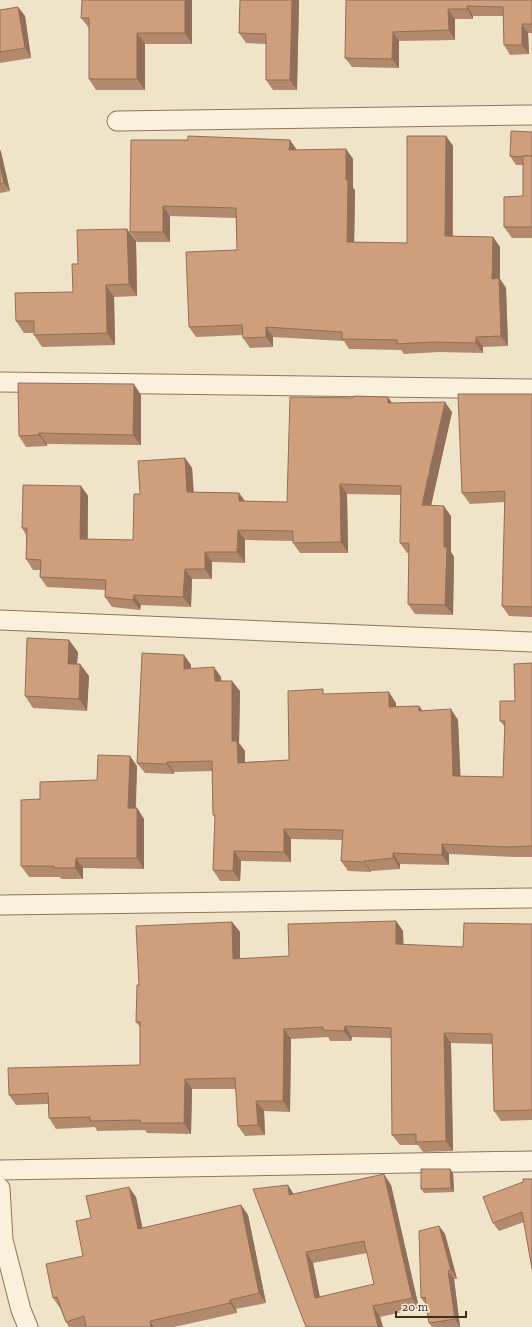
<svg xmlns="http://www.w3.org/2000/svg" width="532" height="1327" font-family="'Zilla Slab',serif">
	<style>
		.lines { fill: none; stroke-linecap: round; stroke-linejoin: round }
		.street-casing { stroke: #8d765c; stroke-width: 21 }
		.street { stroke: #faf1dc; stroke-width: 19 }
		.wall { fill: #b2896c; fill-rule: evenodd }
		.shaded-wall { fill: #916f58 }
		.building { fill: #cf9f7d; stroke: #916f58; fill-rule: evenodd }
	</style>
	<rect width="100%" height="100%" fill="#f0e4c8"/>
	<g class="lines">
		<defs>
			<g id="street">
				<polyline points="117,121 532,115"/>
				<polyline points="0,382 532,389"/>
				<polyline points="0,620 532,642"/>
				<polyline points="0,905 532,898"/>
				<polyline points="0,1170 532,1161"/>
				<polyline points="0,1188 3,1240 21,1310 28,1327"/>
			</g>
		</defs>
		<use href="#street" class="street-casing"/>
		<use href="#street" class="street"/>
	</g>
	<g class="wall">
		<polygon points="192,0 192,44 145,44 145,90 96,90 89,79 89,28 81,18"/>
		<polygon points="240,0 299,0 297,90 273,90 266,80 266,44 246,43 239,33"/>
		<polygon points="346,0 532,0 532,33 528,33 529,54 510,55 504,45 503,16 473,16 473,19 455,19 455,40 399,41 399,68 352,67 345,58"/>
		<polygon points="18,7 25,16 31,58 0,63 0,10"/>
		<polygon points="532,132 532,238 512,238 504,227 523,196 523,165 516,165 510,156"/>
		<polygon points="446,136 453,146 453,236 493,237 500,247 500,279 506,288 508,346 483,347 483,353 439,352 404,354 401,350 349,349 344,341 273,337 273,347 250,348 243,338 243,335 196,337 189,327 237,250 236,218 170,216 170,242 137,242 130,232 131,140 297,150 346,149 353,159 353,188 355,190 354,242 407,243"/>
		<polygon points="0,150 1,152 10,191 0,193"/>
		<polygon points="127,229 136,241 137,296 114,297 115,345 42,347 34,335 34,333 24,333 16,321 73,292 78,264"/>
		<polygon points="532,394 532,617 509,616 502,606 505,502 470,504 462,493"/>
		<polygon points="141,395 141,445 47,444 47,446 26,447 19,436"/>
		<polygon points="393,403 452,412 431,505 451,516 451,552 454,557 453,615 415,614 408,604 409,553 407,553 400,543 401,495 347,494 348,553 300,553 293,543 293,541 245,540 245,563 212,562 212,579 192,579 191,607 141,605 140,610 112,607 105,597 105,590 47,587 40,577 40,570 33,570 26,559 26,535 22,528 81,486 88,496 88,539 133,540 140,494 185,458 192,468 194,492 239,493 245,501 287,502"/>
		<polygon points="78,652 77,664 80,664 89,676 87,711 33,708 25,696"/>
		<polygon points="184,655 191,665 191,668 221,677 221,681 240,691 239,743 245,751 245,762 289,760 326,694 396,703 396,706 419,706 422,710 458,720 460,776 503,777 505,727 500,721 515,701 532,663 532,857 513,857 449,854 449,865 400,864 400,869 371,871 371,872 348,871 341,861 342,840 291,839 291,862 241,861 240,881 220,881 213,870 215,818 213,815 212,771 174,772 174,774 145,773 137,763"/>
		<polygon points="137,766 136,808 137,808 144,819 144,869 83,868 83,879 61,879 60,877 29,877 21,866 40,799"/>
		<polygon points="396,921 403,931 403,945 463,947 532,924 532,1120 501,1121 494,1111 492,1044 451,1043 453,1151 423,1152 418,1145 400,1145 392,1135 391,1038 352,1037 351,1041 330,1041 328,1037 291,1039 290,1112 264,1111 265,1135 245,1136 238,1126 236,1089 192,1089 191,1134 147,1133 145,1130 97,1131 95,1127 56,1129 49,1118 48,1104 16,1105 9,1095 140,1065 140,1027 136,1022 139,985 232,922 240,932 240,959 289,956"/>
		<polygon points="450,1169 453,1173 454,1192 424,1193 421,1189"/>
		<polygon points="523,1182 524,1222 499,1231 493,1223"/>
		<path d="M391,1185L419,1308L380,1317L383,1327H306L294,1194ZM367,1253L374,1284L320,1297L313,1263Z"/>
		<polygon points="136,1197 142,1228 241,1205 248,1215 266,1303 236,1309 237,1313 174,1327 69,1327 66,1322 60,1308 53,1298 83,1256 91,1218"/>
		<polygon points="439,1226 445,1234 457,1279 454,1279 460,1327 432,1327 429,1323 427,1306 421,1298"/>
	</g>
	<g class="shaded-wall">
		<polygon points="185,0 192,0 192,44 185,33"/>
		<polygon points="292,0 299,0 297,90 290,80"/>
		<polygon points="467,6 473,16 473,19 467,9"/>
		<polygon points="18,7 25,16 31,58 25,48"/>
		<polygon points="448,9 455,19 455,40 449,30"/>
		<polygon points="522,24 528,33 529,54 522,45"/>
		<polygon points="393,32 399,41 399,68 392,59"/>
		<polygon points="137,33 145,44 145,90 137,79"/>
		<polygon points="446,136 453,146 452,246 445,236"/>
		<polygon points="290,140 297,150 289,150"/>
		<polygon points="346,149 353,159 353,188 355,190 354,252 347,242"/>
		<polygon points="0,150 1,152 10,191 4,183 0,165"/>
		<polygon points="163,206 170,216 170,242 163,232"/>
		<polygon points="127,229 136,241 137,296 129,284"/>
		<polygon points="493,237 500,247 500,279 506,288 508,346 501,336 492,279"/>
		<polygon points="106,285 114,297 115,345 107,333"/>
		<polygon points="266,327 273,337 273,347 266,337"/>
		<polygon points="476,337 483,347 483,353 476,343"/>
		<polygon points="134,384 141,395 141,445 133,435"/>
		<polygon points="388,397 395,407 388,403"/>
		<polygon points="445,402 452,412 429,515 422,505"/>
		<polygon points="39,433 47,444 47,446 39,435"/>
		<polygon points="185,458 192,468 194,502 187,492"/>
		<polygon points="340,484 347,494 348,553 341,542"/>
		<polygon points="81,486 88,496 87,549 80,539"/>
		<polygon points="239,493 246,503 239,501"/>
		<polygon points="444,506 451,516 451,552 454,557 453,615 445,605 444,547"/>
		<polygon points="238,530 245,540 245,563 237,552"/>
		<polygon points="205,552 212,562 212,579 205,569"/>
		<polygon points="185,569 192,579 191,607 183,597"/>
		<polygon points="134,595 141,605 140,610 133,600"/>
		<polygon points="69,640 78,652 76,676 68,664"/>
		<polygon points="184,655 191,665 191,679 184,669"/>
		<polygon points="80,664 89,676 87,711 79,699"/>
		<polygon points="214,667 221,677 222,691 215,681"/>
		<polygon points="232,681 240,691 239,743 245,751 245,773 238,763 232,741"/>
		<polygon points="389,692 396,703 396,717 389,707"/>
		<polygon points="419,706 426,716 419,711"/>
		<polygon points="451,709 458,720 461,786 453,776"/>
		<polygon points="130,756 137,766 135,818 128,808"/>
		<polygon points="167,762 174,772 174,774 167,764"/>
		<polygon points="137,808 144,819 144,869 137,858"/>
		<polygon points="284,829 291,839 291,862 284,852"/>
		<polygon points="442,844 449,854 449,865 442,855"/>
		<polygon points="234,851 241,861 240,881 233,871"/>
		<polygon points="393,853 400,864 400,869 393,858"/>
		<polygon points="76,858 83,868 83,879 75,868"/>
		<polygon points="364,861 371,871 371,872 364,862"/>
		<polygon points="396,921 403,931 404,955 396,944"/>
		<polygon points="232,922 240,932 240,970 233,959"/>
		<polygon points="345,1026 352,1037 351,1041 344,1031"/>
		<polygon points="284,1029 291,1039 290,1112 283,1101"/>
		<polygon points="444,1033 451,1043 453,1151 446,1141"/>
		<polygon points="185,1079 192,1089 191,1134 184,1123"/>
		<polygon points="256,1101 264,1111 265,1135 258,1125"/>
		<polygon points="450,1169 453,1173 454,1192 451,1188"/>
		<polygon points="384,1174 391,1185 419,1308 412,1298"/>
		<polygon points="288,1185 295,1196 289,1195"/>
		<polygon points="129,1187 136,1197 145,1239 138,1229"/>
		<polygon points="241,1205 248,1215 266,1303 259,1293"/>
		<polygon points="439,1226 445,1234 457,1279 451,1270"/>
		<polygon points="306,1252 313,1263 322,1309 315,1298"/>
		<polygon points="448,1271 454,1279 460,1327 455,1319"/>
		<polygon points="230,1300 236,1309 237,1313 230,1303"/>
		<polygon points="373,1306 380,1317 383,1327 378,1327"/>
		<polygon points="150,1321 154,1327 151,1327"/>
	</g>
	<g class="building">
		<polygon points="82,0 185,0 185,33 137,33 137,79 89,79 89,18 81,18"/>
		<polygon points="240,0 292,0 290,80 266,80 266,34 239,33"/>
		<polygon points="346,0 532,0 532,24 522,24 522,45 504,45 503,7 467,6 467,9 448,9 449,30 393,32 392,59 345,58"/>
		<polygon points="18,7 25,48 0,52 0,10"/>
		<polygon points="511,131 532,132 532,156 523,156 523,157 510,156"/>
		<polygon points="188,136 290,140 289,150 346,149 346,180 348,180 347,242 407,243 407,136 446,136 445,236 493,237 492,279 499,278 501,336 476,337 476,343 432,342 397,344 397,340 342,339 342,332 266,327 266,337 243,338 242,325 189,327 186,252 237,250 236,208 163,206 163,232 130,232 131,140 188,140"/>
		<polygon points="523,156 532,156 532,227 504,227 504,197 523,196"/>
		<polygon points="0,165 4,183 0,184"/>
		<polygon points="127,229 129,284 106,285 107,333 34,335 34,321 16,321 15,293 73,292 72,264 78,264 77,230"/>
		<polygon points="18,383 134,384 133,435 39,433 39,435 19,436"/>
		<polygon points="458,394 532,394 532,607 502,606 505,491 462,493"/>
		<polygon points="354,396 388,397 388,403 445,402 422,505 444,506 444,547 447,547 445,605 408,604 409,543 400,543 401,486 340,484 341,542 293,543 293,531 238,530 237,552 205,552 205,569 185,569 183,597 134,595 133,600 105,597 106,580 40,577 41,560 26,559 27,528 22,528 23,485 81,486 80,539 133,540 134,494 140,494 138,461 185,458 187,492 239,493 239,501 287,502 290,397 353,398"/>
		<polygon points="27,638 69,640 68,664 80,664 79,699 25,696"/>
		<polygon points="142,653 184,655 184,669 214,667 215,681 232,681 232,741 237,741 238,763 289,760 288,691 323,689 323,694 389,692 389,707 419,706 419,711 451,709 453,776 503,777 505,721 500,721 500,701 515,701 514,664 532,663 532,846 506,847 442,844 442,855 393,853 393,858 364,861 364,862 341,861 343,830 284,829 284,852 234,851 233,871 213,870 215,815 213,815 212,761 167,762 167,764 137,763"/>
		<polygon points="98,755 130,756 128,808 137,808 137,858 76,858 75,868 54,868 54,866 21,866 21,800 40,799 40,782 97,780"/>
		<polygon points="396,921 396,944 463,947 464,923 532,924 532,1110 494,1111 492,1034 444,1033 446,1141 416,1142 416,1134 392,1135 391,1028 345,1026 344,1031 323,1030 323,1027 284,1029 283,1101 256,1101 258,1125 238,1126 235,1078 185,1079 184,1123 140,1123 140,1120 90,1121 90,1117 49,1118 48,1093 9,1095 8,1068 140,1065 140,1022 136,1022 137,985 139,985 136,926 232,922 233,959 289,956 288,924"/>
		<polygon points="421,1169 450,1169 451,1188 421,1189"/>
		<path d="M384,1174L412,1298L373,1306L378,1327H306L253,1189L288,1185L289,1195ZM364,1241L374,1284L315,1298L306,1252Z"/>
		<polygon points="523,1179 532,1179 532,1269 522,1212 493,1223 483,1197 523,1182"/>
		<polygon points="129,1187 138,1229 241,1205 259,1293 230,1300 230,1303 150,1321 151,1327 86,1327 84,1316 66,1322 57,1297 53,1298 46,1264 83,1256 76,1221 91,1218 86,1196"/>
		<polygon points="439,1226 451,1270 448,1271 455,1319 429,1323 425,1297 421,1298 419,1231"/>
	</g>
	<path d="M396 1311v6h70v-6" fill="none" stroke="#3d2e20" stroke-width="2"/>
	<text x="402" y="1311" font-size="12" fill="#3d2e20" stroke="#f7eed8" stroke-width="3" paint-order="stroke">20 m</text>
</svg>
